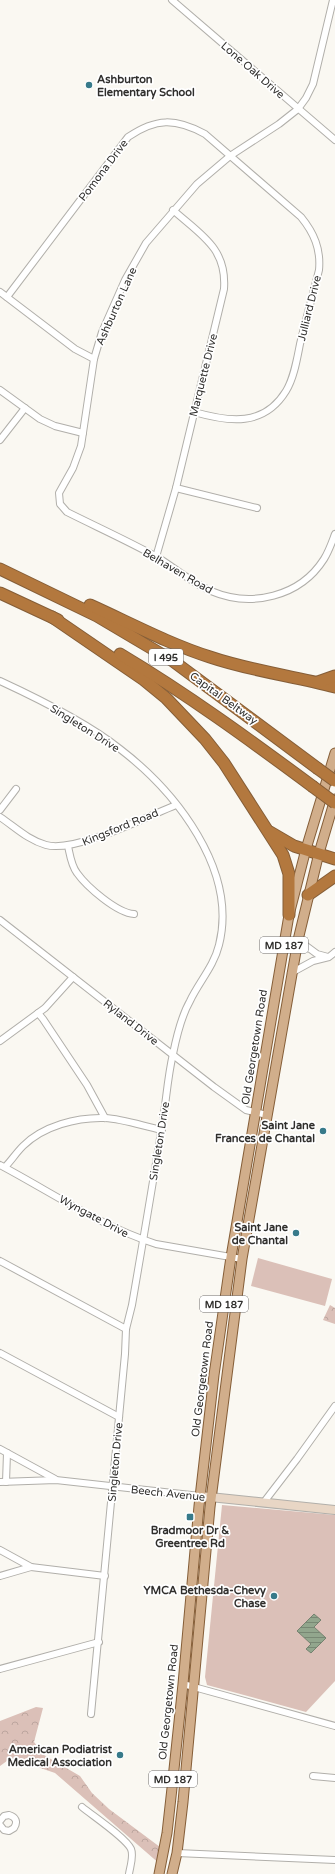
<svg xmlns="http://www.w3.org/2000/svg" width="335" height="1874" font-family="'Varela Round',sans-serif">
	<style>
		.forest { fill: url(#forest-crowns) }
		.pitch { fill: #dbc0b8 }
		.water { fill: url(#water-rules); stroke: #758270 }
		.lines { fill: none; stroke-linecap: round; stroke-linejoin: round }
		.street-casing { stroke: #b1afaa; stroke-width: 8 }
		.secondary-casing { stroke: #b1afaa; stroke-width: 10 }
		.primary-casing { stroke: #855e38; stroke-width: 11 }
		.highway-casing { stroke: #855e38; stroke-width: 13 }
		.street { stroke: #fff; stroke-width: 6 }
		.secondary { stroke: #e8d6c5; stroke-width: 8 }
		.primary { stroke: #d1ae8b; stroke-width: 9 }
		.highway { stroke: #b3783e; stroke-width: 11 }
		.highway-bridge-casing { stroke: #855e38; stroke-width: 13; stroke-linecap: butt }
		.highway-bridge { stroke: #b3783e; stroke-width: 11 }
		.poi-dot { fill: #377a8a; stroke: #fff; stroke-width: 1.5 }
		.labels { text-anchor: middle; stroke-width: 3.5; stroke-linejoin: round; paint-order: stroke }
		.shield { fill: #fff; stroke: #6e6d6c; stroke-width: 1 }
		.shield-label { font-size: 10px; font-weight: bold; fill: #302f2d }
		.street-label { font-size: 11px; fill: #302f2d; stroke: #fff }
		.poi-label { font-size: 11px; font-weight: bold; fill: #302f2d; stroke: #fff; text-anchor: end }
	</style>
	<defs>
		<pattern id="forest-crowns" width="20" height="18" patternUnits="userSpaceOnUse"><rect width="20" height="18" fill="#dbc0b8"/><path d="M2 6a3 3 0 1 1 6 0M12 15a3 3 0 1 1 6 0" fill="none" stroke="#bca59e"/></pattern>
		<pattern id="water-rules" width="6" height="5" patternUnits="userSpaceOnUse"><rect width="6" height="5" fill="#92a68d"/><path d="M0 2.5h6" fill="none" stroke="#788874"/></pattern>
	</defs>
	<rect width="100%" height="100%" fill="#faf8f2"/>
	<g class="forest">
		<polygon points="330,1305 335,1308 335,1324 323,1320"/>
		<polygon points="36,1707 43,1708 34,1742 44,1755 80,1776 92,1793 109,1809 164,1850 161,1865 55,1773 11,1758 0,1766 0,1721"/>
	</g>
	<g class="pitch">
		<polygon points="258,1258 332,1279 325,1306 251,1286"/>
		<polygon points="222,1505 335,1515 335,1681 306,1712 207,1685 205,1677"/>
	</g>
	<polygon class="water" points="314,1614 321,1620 314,1627 326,1638 311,1653 306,1649 311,1644 297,1631"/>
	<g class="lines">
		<defs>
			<g id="street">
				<polyline points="172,0 335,140"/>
				<path d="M333,0L313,84L306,98L298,109L279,124L230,156L197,184L146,243L125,280L102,332L94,359L81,446L73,468L59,493L60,504L67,512C97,527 128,541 157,557C175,568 192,583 211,591C251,608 300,597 324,559C329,551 332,542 335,534"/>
				<polyline points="0,292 75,349 94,359"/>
				<path d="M7,297L128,137C156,118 175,118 205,134L301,217C314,233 321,249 319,270C313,294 306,319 300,344C297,359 294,378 286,391C264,427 229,422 194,412"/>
				<polyline points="0,390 40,419 55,426 83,433"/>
				<polyline points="0,440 25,408"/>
				<polyline points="176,488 257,508"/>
				<path d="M156,557L176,488L224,289C227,248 201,235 173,210"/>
				<path d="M0,681C39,699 86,722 120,749C176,792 238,870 219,945C214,966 199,982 190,1001C182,1015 176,1039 173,1054C167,1079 166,1106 161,1132C152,1189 142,1247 132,1305L126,1329L125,1354L91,1714"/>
				<polyline points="0,810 16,789"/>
				<path d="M0,817C15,827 28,840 46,845C75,853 146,817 176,805"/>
				<path d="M68,846C70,855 71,865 77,873C87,887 117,913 134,914"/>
				<polyline points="0,920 214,1087 246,1110 267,1115"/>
				<polyline points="298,940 317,954 328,957"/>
				<polyline points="291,973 313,961 329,957 335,952"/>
				<polyline points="38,1013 43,1019 87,1085 105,1118"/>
				<polyline points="0,1041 45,1008 73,977"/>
				<path d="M0,1165C51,1192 100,1226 156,1244L242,1259"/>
				<path d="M5,1167C11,1161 16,1153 23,1146C43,1126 77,1117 105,1118C123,1119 143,1126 162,1130"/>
				<polyline points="0,1261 126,1329"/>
				<polyline points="0,1353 119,1417"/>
				<polyline points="0,1449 55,1479"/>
				<polyline points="0,1482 56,1480 200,1496"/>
				<polyline points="6,1482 7,1453"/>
				<polyline points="264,1502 297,1459 335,1406"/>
				<polyline points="0,1550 31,1567 105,1576"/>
				<polyline points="0,1576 31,1567"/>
				<polyline points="0,1669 99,1642"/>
				<polyline points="183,1684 335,1726"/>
				<polyline points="313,1776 335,1778"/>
				<path d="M82,1807C93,1816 126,1838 131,1849C134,1856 130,1867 129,1874"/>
				<path d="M0,1821L4,1816L9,1815C16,1817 18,1822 14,1828L9,1831L4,1830L0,1825"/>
				<polyline points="177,1853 335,1860"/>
			</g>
			<polyline id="secondary" points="200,1496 335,1510"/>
			<g id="primary">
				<polyline points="159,1874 167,1833 172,1788 183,1684 199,1506 214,1375 231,1257 289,915 306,849 335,753"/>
				<polyline points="172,1874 177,1853 183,1802 210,1507 242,1259 298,940 319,853 335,799"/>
			</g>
			<g id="highway">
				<polyline points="0,569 97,616 173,661 317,768"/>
				<polyline points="0,593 58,620"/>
				<path d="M90,605C130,623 169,644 210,657C251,671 294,676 335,687"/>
				<polyline points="52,617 144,680 166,698 205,739 224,763 283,855 289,874 289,915"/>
				<path d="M120,654C187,694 250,740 312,786"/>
				<polyline points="318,682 335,676"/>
				<polyline points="270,832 294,846 335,859"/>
				<polyline points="308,895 335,876"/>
			</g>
		</defs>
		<use href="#street" class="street-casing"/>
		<use href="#secondary" class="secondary-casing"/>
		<use href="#primary" class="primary-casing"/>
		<use href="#highway" class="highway-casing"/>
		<use href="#street" class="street"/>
		<use href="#secondary" class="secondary"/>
		<use href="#primary" class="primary"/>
		<use href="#highway" class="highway"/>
		<defs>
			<g id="highway-bridge">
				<polyline points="317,768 335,781"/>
				<polyline points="312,786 335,803"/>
			</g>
		</defs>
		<use href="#highway-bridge" class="highway-bridge-casing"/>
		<use href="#highway-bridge" class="highway-bridge"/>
	</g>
	<g class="poi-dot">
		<circle cx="89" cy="85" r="4"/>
		<circle cx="323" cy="1131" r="4"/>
		<circle cx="296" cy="1233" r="4"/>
		<rect x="186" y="1513" width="8" height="8" rx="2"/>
		<circle cx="274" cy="1596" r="4"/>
		<circle cx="120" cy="1755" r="4"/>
	</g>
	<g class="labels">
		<g class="shield">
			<rect x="149" y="649" width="34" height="16" rx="3"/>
			<rect x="260" y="937" width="48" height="16" rx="3"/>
			<rect x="200" y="1296" width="48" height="16" rx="3"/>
			<rect x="149" y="1771" width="48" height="16" rx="3"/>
		</g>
		<g class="shield-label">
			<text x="166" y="661">I 495</text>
			<text x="284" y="949">MD 187</text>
			<text x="224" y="1308">MD 187</text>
			<text x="173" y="1783">MD 187</text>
		</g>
		<g class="street-label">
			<text transform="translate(253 70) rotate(41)" y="4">Lone Oak Drive</text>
			<text transform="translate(103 170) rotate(-53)" y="4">Pomona Drive</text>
			<text transform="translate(116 306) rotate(-66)" y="4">Ashburton Lane</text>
			<text transform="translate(309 308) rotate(-76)" y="4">Julliard Drive</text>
			<text transform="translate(203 375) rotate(-76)" y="4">Marquette Drive</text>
			<text transform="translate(178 571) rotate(30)" y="4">Belhaven Road</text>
			<text transform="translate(224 698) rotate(36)" y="4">Capital Beltway</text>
			<text transform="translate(85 728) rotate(32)" y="4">Singleton Drive</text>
			<text transform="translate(120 827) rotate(-22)" y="4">Kingsford Road</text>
			<text transform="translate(131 1022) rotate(38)" y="4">Ryland Drive</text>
			<text transform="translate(254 1047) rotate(-81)" y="4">Old Georgetown Road</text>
			<text transform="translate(159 1141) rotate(-81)" y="4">Singleton Drive</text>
			<text transform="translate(94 1216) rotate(28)" y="4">Wyngate Drive</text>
			<text transform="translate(202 1379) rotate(-83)" y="4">Old Georgetown Road</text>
			<text transform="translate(115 1462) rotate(-85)" y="4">Singleton Drive</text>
			<text transform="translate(168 1493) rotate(6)" y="4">Beech Avenue</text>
			<text transform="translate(168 1702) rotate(-84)" y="4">Old Georgetown Road</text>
		</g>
		<g class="poi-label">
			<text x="97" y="83" text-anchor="start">Ashburton<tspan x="97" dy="13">Elementary School</tspan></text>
			<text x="315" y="1129">Saint Jane<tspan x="315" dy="13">Frances de Chantal</tspan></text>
			<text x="288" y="1231">Saint Jane<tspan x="288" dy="13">de Chantal</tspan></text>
			<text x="190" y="1534" text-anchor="middle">Bradmoor Dr &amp;<tspan x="190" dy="13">Greentree Rd</tspan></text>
			<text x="266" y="1594">YMCA Bethesda-Chevy<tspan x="266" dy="13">Chase</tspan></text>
			<text x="112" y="1753">American Podiatrist<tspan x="112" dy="13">Medical Association</tspan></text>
		</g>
	</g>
</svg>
